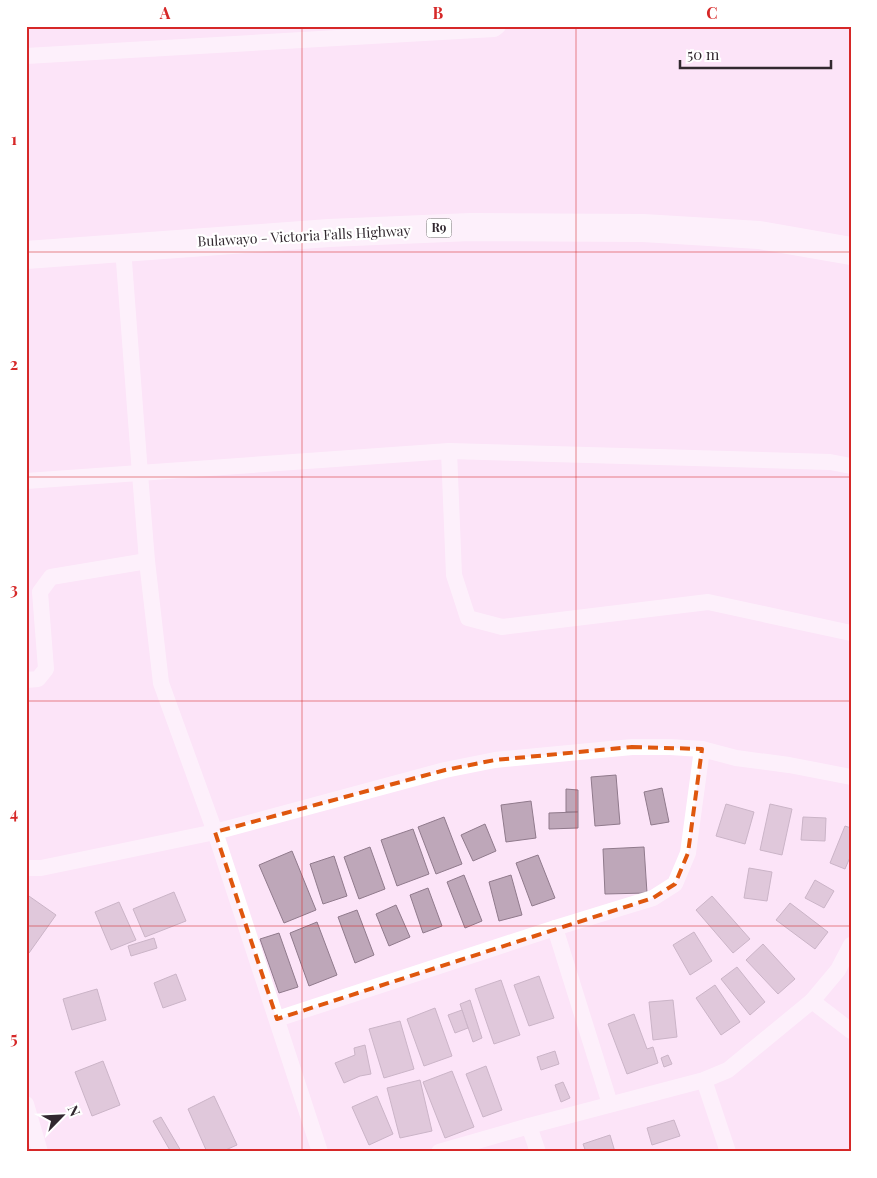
<svg xmlns="http://www.w3.org/2000/svg" width="877" height="1178" font-family="'Playfair Display',serif">
	<style>
		.building { fill: #bea7b9; stroke: #907a8c }
		.lines { fill: none; stroke-linecap: round; stroke-linejoin: round }
		.street { stroke: #fff; stroke-width: 16 }
		.highway { stroke: #fff; stroke-width: 28 }
		.marked { fill: none; stroke: #df570e; stroke-width: 4; stroke-dasharray: 10 6; stroke-linejoin: round }
		.grid { fill: none; stroke: #d62828; stroke-width: 1; stroke-opacity: 0.55 }
		.labels { text-anchor: middle; stroke-width: 4.5; stroke-linejoin: round; paint-order: stroke }
		.shield { fill: #fff; stroke: #6f686d; stroke-width: 1 }
		.shield-label { font-size: 12px; font-weight: bold; fill: #31282f }
		.street-label { font-size: 14px; fill: #31282f; stroke: #fff }
		.neatline { fill: none; stroke: #d62828; stroke-width: 2 }
		.grid-label { font-size: 16px; text-anchor: middle; font-weight: bold; fill: #d62828 }
	</style>
	<rect width="100%" height="100%" fill="#fce4f8"/>
	<g class="building">
		<polygon points="616,775 620,824 595,826 591,777"/>
		<polygon points="662,788 669,822 651,825 644,792"/>
		<polygon points="566,789 578,790 578,812 566,812"/>
		<polygon points="531,801 536,838 506,842 501,805"/>
		<polygon points="726,804 754,812 745,844 716,836"/>
		<polygon points="770,804 792,809 782,855 760,850"/>
		<polygon points="578,812 578,828 549,829 549,813"/>
		<polygon points="444,817 462,864 436,874 418,827"/>
		<polygon points="803,817 826,818 825,841 801,840"/>
		<polygon points="485,824 496,851 473,861 461,835"/>
		<polygon points="845,826 851,828 851,855 845,869 830,863"/>
		<polygon points="413,829 429,874 397,886 381,840"/>
		<polygon points="370,847 385,889 359,899 344,857"/>
		<polygon points="644,847 647,893 605,894 603,849"/>
		<polygon points="292,851 316,910 284,923 259,865"/>
		<polygon points="538,855 555,898 532,906 516,863"/>
		<polygon points="334,856 347,896 323,904 310,864"/>
		<polygon points="749,868 772,872 767,901 744,898"/>
		<polygon points="464,875 482,921 465,928 447,882"/>
		<polygon points="511,875 522,915 499,921 489,882"/>
		<polygon points="815,880 834,891 824,908 805,898"/>
		<polygon points="428,888 442,926 423,933 410,895"/>
		<polygon points="174,892 186,921 145,937 133,909"/>
		<polygon points="26,894 56,915 29,953 26,951"/>
		<polygon points="712,896 750,939 733,953 696,910"/>
		<polygon points="119,902 136,940 111,950 95,912"/>
		<polygon points="790,903 828,932 815,949 776,920"/>
		<polygon points="396,905 410,937 389,946 376,914"/>
		<polygon points="357,910 374,955 355,963 338,917"/>
		<polygon points="317,922 337,975 309,986 290,933"/>
		<polygon points="694,932 712,961 690,975 673,945"/>
		<polygon points="279,933 298,987 279,993 260,939"/>
		<polygon points="154,938 157,948 131,956 128,946"/>
		<polygon points="763,944 795,979 778,994 746,960"/>
		<polygon points="737,967 765,1002 750,1015 721,979"/>
		<polygon points="176,974 186,1000 163,1008 154,983"/>
		<polygon points="539,976 554,1018 529,1026 514,985"/>
		<polygon points="501,980 520,1035 494,1044 475,989"/>
		<polygon points="715,985 740,1022 721,1035 696,998"/>
		<polygon points="97,989 106,1020 72,1030 63,999"/>
		<polygon points="470,1000 482,1038 473,1042 460,1004"/>
		<polygon points="673,1000 677,1037 653,1040 649,1002"/>
		<polygon points="435,1008 452,1056 424,1066 407,1019"/>
		<polygon points="462,1010 468,1028 455,1033 448,1015"/>
		<polygon points="634,1014 647,1049 653,1047 658,1063 627,1074 608,1024"/>
		<polygon points="400,1021 414,1069 384,1078 369,1029"/>
		<polygon points="365,1045 371,1074 360,1076 344,1083 335,1063 355,1055 354,1048"/>
		<polygon points="555,1051 559,1064 541,1070 537,1057"/>
		<polygon points="668,1055 672,1064 664,1067 661,1058"/>
		<polygon points="103,1061 120,1105 92,1116 75,1072"/>
		<polygon points="486,1066 502,1110 483,1117 466,1074"/>
		<polygon points="452,1071 474,1127 445,1138 423,1082"/>
		<polygon points="420,1080 432,1131 400,1138 387,1088"/>
		<polygon points="563,1082 570,1098 561,1102 555,1085"/>
		<polygon points="214,1096 237,1145 221,1152 207,1152 188,1109"/>
		<polygon points="377,1096 393,1134 369,1145 352,1107"/>
		<polygon points="161,1117 181,1151 180,1152 171,1152 153,1121"/>
		<polygon points="674,1120 680,1136 652,1145 647,1128"/>
		<polygon points="610,1135 615,1152 586,1152 583,1144"/>
	</g>
	<g class="lines">
		<g class="street">
			<polyline points="26,56 494,29 498,26"/>
			<polyline points="123,248 140,474 147,561 161,683 215,832 320,1152"/>
			<polyline points="449,451 454,575 468,618 502,627 708,602 851,633"/>
			<polyline points="26,481 449,451 830,462 851,466"/>
			<polyline points="26,680 38,679 46,669 40,592 51,577 147,561"/>
			<polyline points="26,868 41,868 215,832 445,770 495,760 632,747 670,747 702,749 736,758 789,765 851,777"/>
			<polyline points="555,928 610,1104"/>
			<polyline points="812,1001 851,1031"/>
			<polyline points="277,1019 555,928 653,898 675,884 688,853 702,749"/>
			<polyline points="704,1080 728,1152"/>
			<polyline points="26,1104 40,1152"/>
			<polyline points="529,1126 538,1152"/>
			<polyline points="439,1152 529,1126 704,1080 728,1070 812,1001 838,970 851,945"/>
		</g>
		<polyline class="highway" points="26,255 329,233 471,227 643,228 759,235 851,251"/>
	</g>
	<path d="M0 0H877V1178H0ZM632,747L702,749L688,853L675,884L653,898L277,1019L215,832L445,770L495,760Z" fill="#fce4f8" fill-opacity=".55" fill-rule="evenodd"/>
	<path class="marked" d="M632,747L702,749L688,853L675,884L653,898L277,1019L215,832L445,770L495,760Z"/>
	<path class="grid" d="M302,26V1152M576,26V1152M26,252H851M26,477H851M26,701H851M26,926H851"/>
	<g class="labels">
		<rect class="shield" x="426.5" y="218.5" width="25" height="19" rx="4"/>
		<g class="shield-label">
			<text x="439" y="232">R9</text>
		</g>
		<g class="street-label">
			<text transform="translate(304 236) rotate(-3)" y="5">Bulawayo - Victoria Falls Highway</text>
		</g>
	</g>
	<rect width="877" height="1178" fill="none" stroke="#ffffff" stroke-width="55"/>
	<g transform="translate(62 1116) rotate(66)" stroke="#ffffff" stroke-width="4" paint-order="stroke">
	<path d="M0-4L9 19L0 12L-9 19Z" fill="#31282f"/>
	<text y="-8" font-size="14" font-weight="bold" text-anchor="middle" fill="#31282f">N</text>
	</g>
	<path d="M680 60v8h151v-8" fill="none" stroke="#31282f" stroke-width="2.5"/>
	<text x="687" y="60" font-size="15" fill="#31282f" stroke="#ffffff" stroke-width="4" paint-order="stroke">50 m</text>
	<rect x="28" y="28" width="822" height="1122" class="neatline"/>
	<g class="grid-label">
		<text x="165" y="19">A</text>
		<text x="438" y="19">B</text>
		<text x="712" y="19">C</text>
		<text x="14" y="145">1</text>
		<text x="14" y="370">2</text>
		<text x="14" y="595">3</text>
		<text x="14" y="819">4</text>
		<text x="14" y="1044">5</text>
	</g>
</svg>
